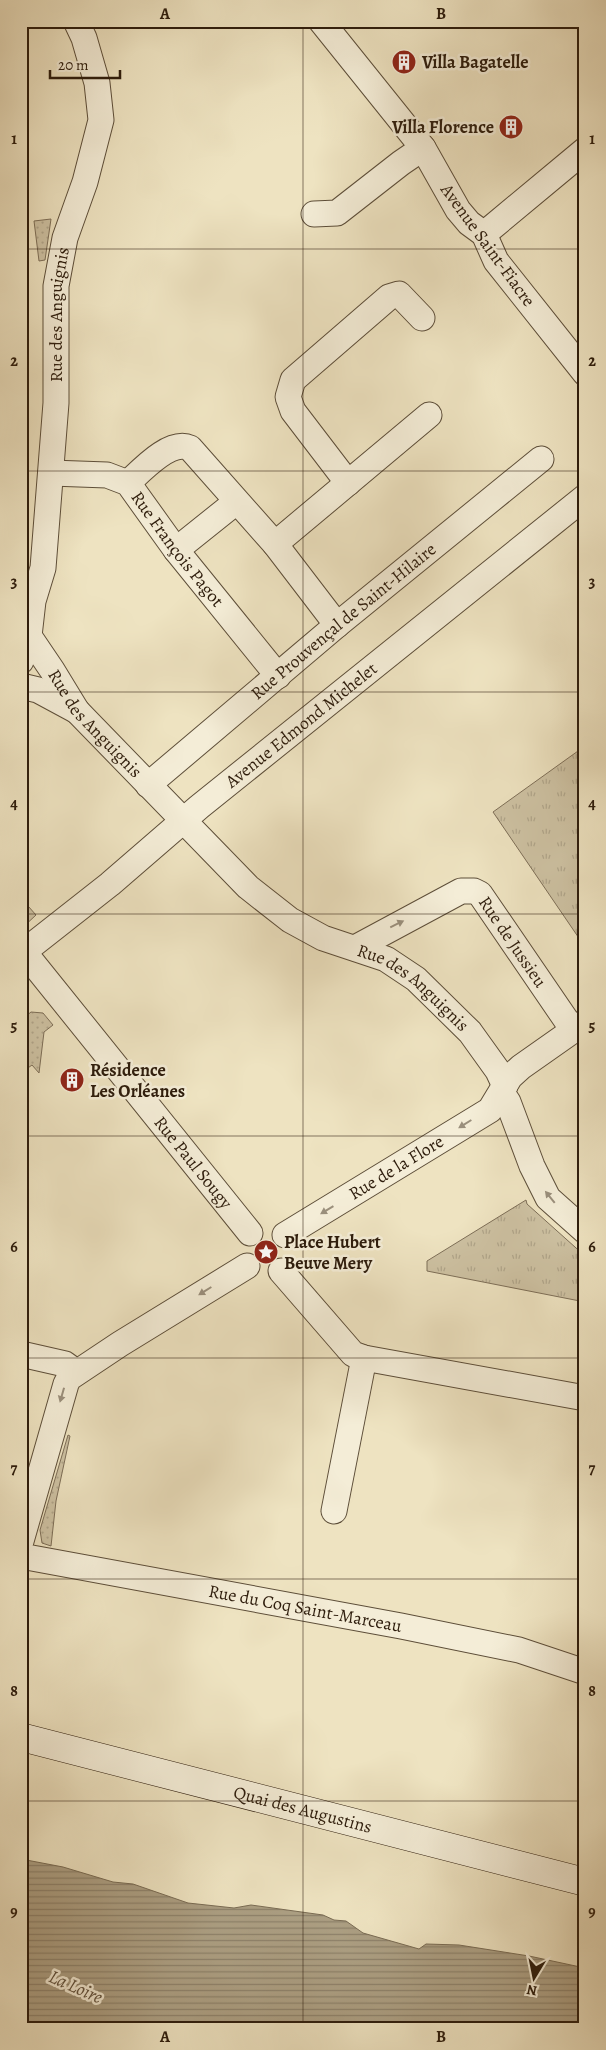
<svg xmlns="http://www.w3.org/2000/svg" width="606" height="2050" font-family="Alegreya,serif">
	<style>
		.grass { fill: url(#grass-dots); stroke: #7d6e57 }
		.park { fill: url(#park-tufts); stroke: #7d6e57 }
		.water { fill: url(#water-rules); stroke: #796b53 }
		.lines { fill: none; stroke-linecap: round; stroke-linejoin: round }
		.minor-casing { stroke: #5d4e39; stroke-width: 27 }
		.secondary-casing { stroke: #2d1c0c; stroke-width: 29 }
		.minor { stroke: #f4edd7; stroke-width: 25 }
		.secondary { stroke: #f4edd7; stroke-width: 28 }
		.oneway { fill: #9a8f7c }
		.grid { fill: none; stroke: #2d1c0c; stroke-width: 1; stroke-opacity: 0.55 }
		.labels { text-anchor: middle; stroke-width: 5; stroke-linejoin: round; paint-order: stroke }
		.poi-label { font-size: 18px; font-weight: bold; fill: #2d1c0c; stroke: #f4edd7; text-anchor: start }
		.street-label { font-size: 18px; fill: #2d1c0c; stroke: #f4edd7 }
		.water-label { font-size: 19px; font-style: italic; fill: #60503c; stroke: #f4edd7 }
		.neatline { fill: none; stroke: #2d1c0c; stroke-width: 2 }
		.grid-label { font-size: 16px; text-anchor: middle; font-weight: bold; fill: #2d1c0c }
	</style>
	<defs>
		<pattern id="grass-dots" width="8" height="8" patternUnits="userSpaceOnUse" patternTransform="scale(1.25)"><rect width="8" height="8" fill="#cdc1a2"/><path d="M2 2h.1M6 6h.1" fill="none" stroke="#b0a58a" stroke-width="1.8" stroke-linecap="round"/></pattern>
		<pattern id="park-tufts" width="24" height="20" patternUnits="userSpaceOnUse" patternTransform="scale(1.25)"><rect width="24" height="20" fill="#cdc1a2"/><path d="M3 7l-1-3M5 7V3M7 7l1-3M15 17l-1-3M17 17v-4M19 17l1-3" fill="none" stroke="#b0a58a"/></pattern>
		<pattern id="water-rules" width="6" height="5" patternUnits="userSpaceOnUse" patternTransform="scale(1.25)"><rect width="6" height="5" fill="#ac9f83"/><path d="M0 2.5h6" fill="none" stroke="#8c816a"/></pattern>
	</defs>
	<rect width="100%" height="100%" fill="#eee3c1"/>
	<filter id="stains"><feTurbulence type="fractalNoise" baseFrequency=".004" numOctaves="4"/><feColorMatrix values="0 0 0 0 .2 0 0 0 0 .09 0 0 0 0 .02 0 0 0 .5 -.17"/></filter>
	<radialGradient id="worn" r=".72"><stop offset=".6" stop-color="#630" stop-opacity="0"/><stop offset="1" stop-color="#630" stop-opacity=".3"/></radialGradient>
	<g class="grass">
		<polygon points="51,219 45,260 39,261 34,221"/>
		<polygon points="31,1012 43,1013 53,1025 44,1032 39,1073 32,1065 21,1073 25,1030 21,1026 21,1020"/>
		<polygon points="68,1435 70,1436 56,1501 51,1546 42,1543 40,1530"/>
	</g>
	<g class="park">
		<polygon points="585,746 585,947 493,812"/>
		<polygon points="21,898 36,915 21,929"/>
		<polygon points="526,1200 527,1204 585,1256 585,1302 427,1271 427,1261"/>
	</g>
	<polygon class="water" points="21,1859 63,1867 113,1882 133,1884 188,1903 234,1908 251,1905 323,1915 334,1920 346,1921 363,1933 419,1949 426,1944 459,1945 529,1956 585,1968 585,2029 21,2029"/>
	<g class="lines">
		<defs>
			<g id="minor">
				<polyline points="321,21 423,148 458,210 469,223 484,234 496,261 585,373"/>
				<polyline points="314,214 337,213 401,163 423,148"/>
				<polyline points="484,234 585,150"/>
				<path id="s1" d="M51,473L107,475L128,483L176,550L278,676"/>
				<path d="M128,483C142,470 170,439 190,448L275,544L337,625"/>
				<polyline points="348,483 293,411 288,397 293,380 389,297 399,294 422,318"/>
				<polyline points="275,544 429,415"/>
				<polyline points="176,550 236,502"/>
				<path id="s2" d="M29,636L52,670L77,711L248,887L290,920L323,938L386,959L416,979L470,1032L498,1071L505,1086"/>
				<path id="s3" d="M21,661L29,636L33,601L43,568L56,403V286L65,238L85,182L101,120L97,83L84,38L76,21"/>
				<polyline points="21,686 38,690 77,711"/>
				<path id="s4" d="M148,785L337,625L541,459"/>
				<path id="s5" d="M355,948L461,891H474L480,894L573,1030"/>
				<path id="s6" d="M24,952L250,1233"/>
				<path id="s7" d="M21,954L110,884L199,807L585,497"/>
				<polyline points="502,1093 508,1102 532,1166 548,1198 585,1231"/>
				<path id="s8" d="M285,1235L490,1110L510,1077L521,1067L585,1022"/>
				<polyline points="281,1271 353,1354 364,1358 585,1398"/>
				<polyline points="21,1354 65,1364 76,1372"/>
				<polyline points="334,1511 364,1358"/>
				<polyline points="21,1541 66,1384 69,1378 120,1344 247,1266"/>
				<path id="s9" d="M21,1556L401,1626L519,1650L585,1672"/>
			</g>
			<g id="secondary">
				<path id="s10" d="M21,1737L585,1882"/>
			</g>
		</defs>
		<use href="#minor" class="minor-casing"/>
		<use href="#secondary" class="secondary-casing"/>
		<use href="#minor" class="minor"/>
		<use href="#secondary" class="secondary"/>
	</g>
	<defs><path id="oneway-solid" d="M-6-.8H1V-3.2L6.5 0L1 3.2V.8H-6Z" transform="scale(1.25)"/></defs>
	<g class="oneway">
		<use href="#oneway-solid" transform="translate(397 924) rotate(-26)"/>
		<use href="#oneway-solid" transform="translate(465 1124) rotate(148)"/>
		<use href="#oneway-solid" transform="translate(550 1197) rotate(-129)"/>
		<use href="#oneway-solid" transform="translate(327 1210) rotate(149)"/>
		<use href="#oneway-solid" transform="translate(205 1291) rotate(148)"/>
		<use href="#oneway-solid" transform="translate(62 1395) rotate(106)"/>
	</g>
	<path class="grid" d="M303,21V2029M21,249H585M21,471H585M21,692H585M21,914H585M21,1136H585M21,1358H585M21,1579H585M21,1801H585"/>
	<defs>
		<symbol id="building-disc" viewBox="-11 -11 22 22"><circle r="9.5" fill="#8f2418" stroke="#f4edd7"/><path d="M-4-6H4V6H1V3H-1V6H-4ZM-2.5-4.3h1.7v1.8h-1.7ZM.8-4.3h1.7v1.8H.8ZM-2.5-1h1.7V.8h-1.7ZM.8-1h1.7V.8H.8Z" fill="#fff"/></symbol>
		<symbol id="sight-disc" viewBox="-11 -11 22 22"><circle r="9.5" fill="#8f2418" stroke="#f4edd7"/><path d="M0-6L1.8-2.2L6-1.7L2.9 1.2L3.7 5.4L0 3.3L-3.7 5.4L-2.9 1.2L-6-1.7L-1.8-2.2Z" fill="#fff"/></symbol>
	</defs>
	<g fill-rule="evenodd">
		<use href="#building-disc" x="390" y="48" width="28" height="28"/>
		<use href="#building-disc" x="497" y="113" width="28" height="28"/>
		<use href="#building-disc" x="58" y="1066" width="28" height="28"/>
		<use href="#sight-disc" x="252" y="1238" width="28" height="28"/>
	</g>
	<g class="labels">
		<g class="poi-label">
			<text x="422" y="68">Villa Bagatelle</text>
			<text x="494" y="133" text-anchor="end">Villa Florence</text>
			<text x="90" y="1076">Résidence<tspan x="90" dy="21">Les Orléanes</tspan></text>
			<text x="284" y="1248">Place Hubert<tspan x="284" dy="21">Beuve Mery</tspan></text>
		</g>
		<g class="street-label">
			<text transform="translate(488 245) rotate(54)" y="6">Avenue Saint-Fiacre</text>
			<text dy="6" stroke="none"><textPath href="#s3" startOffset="350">Rue des Anguignis</textPath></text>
			<text dy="6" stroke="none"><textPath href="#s1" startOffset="161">Rue François Pagot</textPath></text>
			<text dy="6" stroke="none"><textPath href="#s4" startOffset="255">Rue Prouvençal de Saint-Hilaire</textPath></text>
			<text dy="6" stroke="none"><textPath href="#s2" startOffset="110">Rue des Anguignis</textPath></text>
			<text dy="6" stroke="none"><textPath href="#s7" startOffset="362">Avenue Edmond Michelet</textPath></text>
			<text dy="6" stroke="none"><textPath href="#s5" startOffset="198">Rue de Jussieu</textPath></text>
			<text dy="6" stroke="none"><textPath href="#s2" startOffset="530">Rue des Anguignis</textPath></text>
			<text dy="6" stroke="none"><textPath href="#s6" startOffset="270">Rue Paul Sougy</textPath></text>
			<text dy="6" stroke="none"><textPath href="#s8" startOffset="130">Rue de la Flore</textPath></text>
			<text dy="6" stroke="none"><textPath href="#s9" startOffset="289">Rue du Coq Saint-Marceau</textPath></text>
			<text dy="6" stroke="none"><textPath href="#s10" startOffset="291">Quai des Augustins</textPath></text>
		</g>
		<g class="water-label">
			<text transform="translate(76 1986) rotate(24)" y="7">La Loire</text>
		</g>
	</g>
	<rect width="606" height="2050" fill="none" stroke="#eee3c1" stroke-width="55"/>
	<g transform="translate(534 1978) rotate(190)" stroke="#f4edd7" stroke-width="4" paint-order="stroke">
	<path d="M0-4L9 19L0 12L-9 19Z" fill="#2d1c0c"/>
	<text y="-8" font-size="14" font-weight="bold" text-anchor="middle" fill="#2d1c0c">N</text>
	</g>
	<path d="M50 70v8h70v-8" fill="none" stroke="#2d1c0c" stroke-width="2.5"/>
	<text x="58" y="70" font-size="15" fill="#2d1c0c" stroke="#f4edd7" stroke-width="4" paint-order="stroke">20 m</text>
	<rect x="28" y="28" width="550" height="1994" class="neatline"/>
	<g class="grid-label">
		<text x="165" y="19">A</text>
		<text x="441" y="19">B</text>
		<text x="14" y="144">1</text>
		<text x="592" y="144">1</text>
		<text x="14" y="366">2</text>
		<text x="592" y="366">2</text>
		<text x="14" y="587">3</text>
		<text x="592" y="587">3</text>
		<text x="14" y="809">4</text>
		<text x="592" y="809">4</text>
		<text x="14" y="1031">5</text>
		<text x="592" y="1031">5</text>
		<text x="14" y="1252">6</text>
		<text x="592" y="1252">6</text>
		<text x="14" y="1474">7</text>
		<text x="592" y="1474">7</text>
		<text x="14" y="1696">8</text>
		<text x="592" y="1696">8</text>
		<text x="14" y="1917">9</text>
		<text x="592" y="1917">9</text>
		<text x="165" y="2042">A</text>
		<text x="441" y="2042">B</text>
	</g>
	<rect width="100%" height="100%" filter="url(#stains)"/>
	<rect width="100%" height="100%" fill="url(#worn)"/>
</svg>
